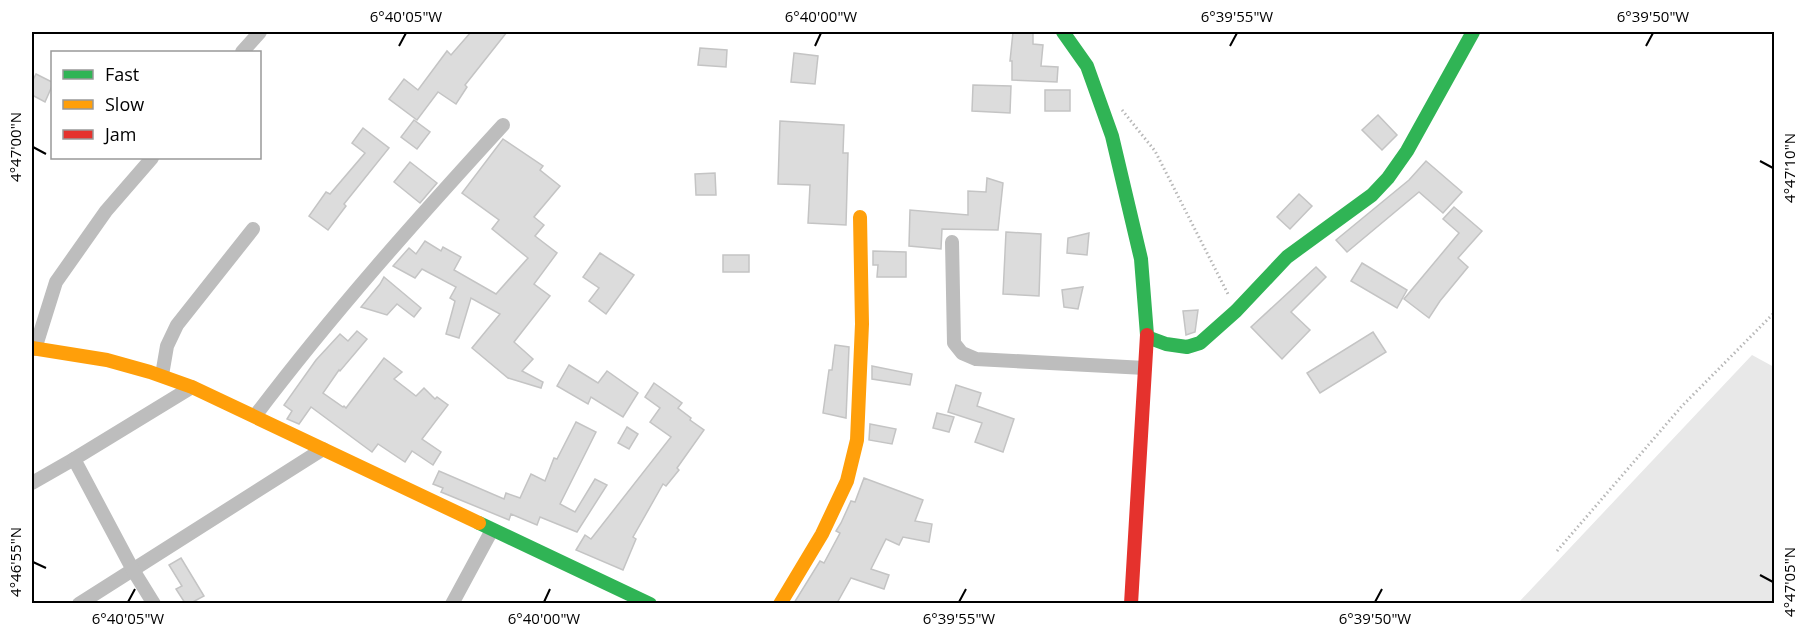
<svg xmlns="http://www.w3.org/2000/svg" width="1806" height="635" font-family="'Open Sans',sans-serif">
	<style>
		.green { fill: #e8e8e8 }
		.building { fill: #dcdcdc; stroke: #c4c4c4; stroke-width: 1.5 }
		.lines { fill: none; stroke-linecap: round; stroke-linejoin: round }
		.path { stroke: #b8b8b8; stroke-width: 3; stroke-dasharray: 1.5 3; stroke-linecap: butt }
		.street { stroke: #bdbdbd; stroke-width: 14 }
		.fast { stroke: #30b455; stroke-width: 14 }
		.slow { stroke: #ff9f0a; stroke-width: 14 }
		.jam { stroke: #e5322d; stroke-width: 14 }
		.ticks { fill: none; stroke: #000; stroke-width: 2 }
		.neatline { fill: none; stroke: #000; stroke-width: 2 }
		.ticks-label { font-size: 15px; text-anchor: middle; fill: #000 }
	</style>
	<rect width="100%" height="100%" fill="#fff"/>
	<polygon class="green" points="1752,355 1774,367 1774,603 1518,603"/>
	<g class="building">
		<polygon points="471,32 507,32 465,85 467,87 456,104 438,92 417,120 389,99 404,79 418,90 447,51 451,55"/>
		<polygon points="1013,32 1033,32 1033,44 1043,45 1041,66 1058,67 1057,82 1012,80 1012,61 1010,61"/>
		<polygon points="700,48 727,50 726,67 698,65"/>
		<polygon points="794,53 818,56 815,84 791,82"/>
		<polygon points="36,74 52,82 52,86 45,102 32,95 32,82"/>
		<polygon points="973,85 1011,86 1010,113 972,111"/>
		<rect x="1045" y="90" width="25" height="21"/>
		<polygon points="1378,115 1397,135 1382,150 1362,130"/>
		<polygon points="414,120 430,132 417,149 401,137"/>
		<polygon points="780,121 844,125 843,153 848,153 846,225 808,223 810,185 778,184"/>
		<polygon points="363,128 389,148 344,204 346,206 328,230 309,216 326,192 330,194 365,153 352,143"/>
		<polygon points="503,139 543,166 540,170 560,186 534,217 544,225 535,236 557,253 534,284 550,296 514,342 533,359 522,371 543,382 541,388 508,378 472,348 500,314 471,298 459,338 446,334 455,301 450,298 456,287 422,269 415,278 393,266 409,248 416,254 425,241 441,251 443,247 461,257 454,270 496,294 528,258 492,229 499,220 462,193"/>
		<polygon points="1426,161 1462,192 1443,213 1419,192 1347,252 1336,240 1409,180"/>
		<polygon points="410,162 437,183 420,203 394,182"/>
		<polygon points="715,173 716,195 696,195 695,174"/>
		<polygon points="987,178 1003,183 998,230 942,229 941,249 909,246 910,210 968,215 968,191 986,192"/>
		<polygon points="1299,194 1312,206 1290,229 1277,217"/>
		<polygon points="1454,207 1482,231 1458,258 1468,267 1440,301 1429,318 1404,299 1459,233 1443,219"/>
		<polygon points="1006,232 1041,234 1039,296 1003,294"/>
		<polygon points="1089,233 1087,255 1067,253 1068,238"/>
		<polygon points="873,251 906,252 906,277 877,277 878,265 873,265"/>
		<polygon points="600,253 634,275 606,314 589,301 599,288 583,277"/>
		<rect x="723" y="255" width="26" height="17"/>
		<polygon points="1362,263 1407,290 1397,308 1351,281"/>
		<polygon points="1316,267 1326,277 1291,312 1310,330 1282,359 1251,327"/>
		<polygon points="384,277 421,308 414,317 397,304 387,315 361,307 380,284"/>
		<polygon points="1083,287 1078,309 1064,307 1062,290"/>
		<polygon points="1198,310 1195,332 1186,335 1183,311"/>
		<polygon points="357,331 367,339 340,371 339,370 323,393 343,407 344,406 346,408 384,358 402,372 394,379 416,396 424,388 435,399 437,397 448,405 422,439 441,452 433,465 412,451 405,462 378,444 372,452 311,407 299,424 287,419 292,411 284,405 316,360 340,334 348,341"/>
		<polygon points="1373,332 1386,352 1320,393 1307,373"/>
		<polygon points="835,345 849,347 846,418 823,413 829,370 832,370"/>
		<polygon points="569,365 598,383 607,371 638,393 623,417 591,397 588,404 557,386"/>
		<polygon points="872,366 912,374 910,385 872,379"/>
		<polygon points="654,383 682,403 678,408 691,418 690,420 704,430 677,468 679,470 666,486 663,484 633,537 636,539 623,570 576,550 585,535 591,539 671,437 650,422 660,408 645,397"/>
		<polygon points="956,385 981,393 977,406 1014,419 1003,452 975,442 982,423 948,412"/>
		<polygon points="937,413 954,417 949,432 933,428"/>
		<polygon points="576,422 596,432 560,504 575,512 595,479 607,485 577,532 540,517 537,525 511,514 509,520 441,492 443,488 433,484 439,471 504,499 506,493 520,498 531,474 545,481 554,458 557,459"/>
		<polygon points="870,424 896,429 892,444 869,440"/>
		<polygon points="627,427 638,434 629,449 618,443"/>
		<polygon points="864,478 923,500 915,521 932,524 929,542 903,537 899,545 886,539 871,569 889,575 884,589 851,578 837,603 794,603 820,561 824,563 840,533 836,531 841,523 851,501 855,502"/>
		<polygon points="181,558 204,596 191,603 185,603 176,589 182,586 169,565"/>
	</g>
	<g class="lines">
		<g class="path">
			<polyline points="1122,110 1155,151 1229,296"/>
			<polyline points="1557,551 1682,406 1774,313"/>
		</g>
		<g class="street">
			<polyline points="242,52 260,32"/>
			<polyline points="952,242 954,343 962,353 976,359 1145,368"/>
			<polyline points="35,349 56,282 106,211 152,158"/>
			<polyline points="162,375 167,346 177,325 253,229"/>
			<path d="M255,416C332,314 417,219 503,125"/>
			<polyline points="32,483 74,459"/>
			<polyline points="79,604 323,449"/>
			<polyline points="154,604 133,570 74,459 192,387"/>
			<polyline points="452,604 492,530"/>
		</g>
		<g class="fast">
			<polyline points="1063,32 1087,66 1112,136 1141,259 1147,335"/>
			<polyline points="1147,337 1166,344 1187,347 1200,343 1236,311 1287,257 1372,195 1388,178 1407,151 1473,32"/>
			<polyline points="479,523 650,604"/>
		</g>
		<g class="slow">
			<polyline points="32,348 107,360 150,372 192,387 479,523"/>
			<polyline points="780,604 822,534 847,481 857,440 862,324 860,217"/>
		</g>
		<polyline class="jam" points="1131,604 1147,335"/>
	</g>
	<path class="ticks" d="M399,46L406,33M815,46L821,33M1230,46L1237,33M1646,46L1653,33M33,147L46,154M1760,161L1773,168M33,562L46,568M1760,575L1773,582M128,602L135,589M544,602L550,589M959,602L966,589M1375,602L1382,589"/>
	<rect width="1806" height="635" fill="none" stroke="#ffffff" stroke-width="66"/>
	<rect x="51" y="51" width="210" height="108" fill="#ffffff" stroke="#999999" stroke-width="1.5"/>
	<rect x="63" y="70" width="30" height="9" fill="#30b455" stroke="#999999" stroke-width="1.5"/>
	<text x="105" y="81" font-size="18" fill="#000000">Fast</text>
	<rect x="63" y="100" width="30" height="9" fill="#ff9f0a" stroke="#999999" stroke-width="1.5"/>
	<text x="105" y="111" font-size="18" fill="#000000">Slow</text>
	<rect x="63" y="130" width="30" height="9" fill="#e5322d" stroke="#999999" stroke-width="1.5"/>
	<text x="105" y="141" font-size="18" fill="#000000">Jam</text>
	<rect x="33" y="33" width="1740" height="569" class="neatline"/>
	<g class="ticks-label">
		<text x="406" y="22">6°40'05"W</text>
		<text x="821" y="22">6°40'00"W</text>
		<text x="1237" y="22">6°39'55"W</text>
		<text x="1653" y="22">6°39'50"W</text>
		<text transform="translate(16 147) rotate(-90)" y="5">4°47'00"N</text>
		<text transform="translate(1790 168) rotate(-90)" y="5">4°47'10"N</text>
		<text transform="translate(16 562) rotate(-90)" y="5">4°46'55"N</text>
		<text transform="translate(1790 582) rotate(-90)" y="5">4°47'05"N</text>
		<text x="128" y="624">6°40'05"W</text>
		<text x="544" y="624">6°40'00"W</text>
		<text x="959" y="624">6°39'55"W</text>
		<text x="1375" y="624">6°39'50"W</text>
	</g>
</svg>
